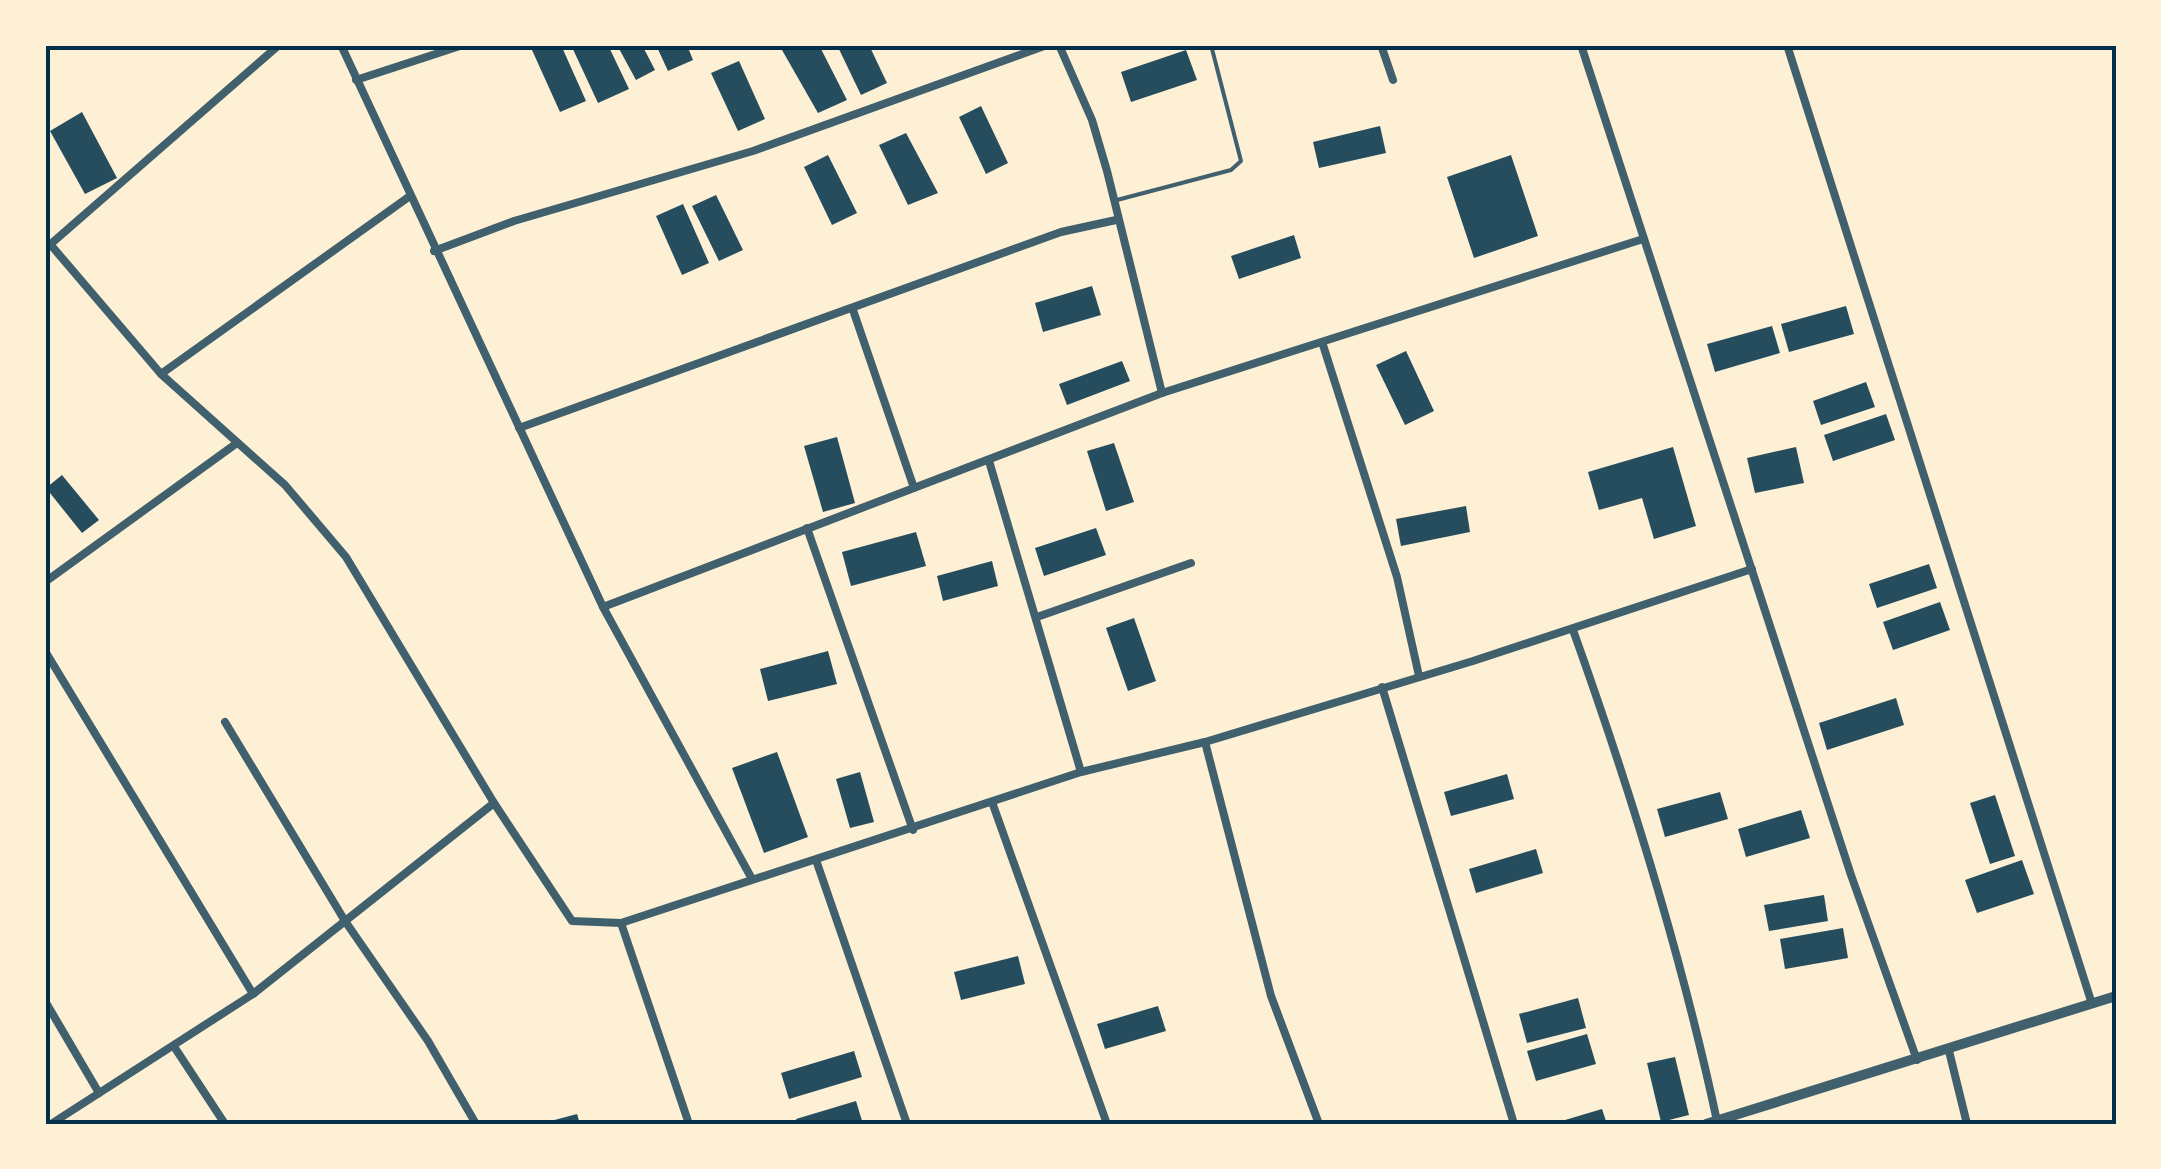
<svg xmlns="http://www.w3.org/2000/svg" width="2161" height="1169" font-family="Mulish,sans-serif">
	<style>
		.building { fill: #264d5e }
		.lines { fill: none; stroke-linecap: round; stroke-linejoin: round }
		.service { stroke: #3f606c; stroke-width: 4 }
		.minor { stroke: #3f606c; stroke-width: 8 }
		.tertiary { stroke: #3f606c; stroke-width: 10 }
		.neatline { fill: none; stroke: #003049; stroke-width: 4 }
	</style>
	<rect width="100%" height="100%" fill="#fdf0d5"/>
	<g class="building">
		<polygon points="544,45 561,45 586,101 560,112 532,50"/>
		<polygon points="571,45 608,45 629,89 598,103"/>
		<polygon points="617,45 642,45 655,70 636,80"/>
		<polygon points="656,45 687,45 693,60 668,71"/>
		<polygon points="793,45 819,45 847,100 818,113 782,50"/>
		<polygon points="837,45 869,45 887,83 861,95"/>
		<polygon points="1186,50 1197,80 1131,102 1121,72"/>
		<polygon points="739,61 765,119 738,131 711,73"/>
		<polygon points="981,106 1008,163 986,174 959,117"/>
		<polygon points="82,112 117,178 85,194 50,131"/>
		<polygon points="1380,126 1386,153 1319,168 1313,142"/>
		<polygon points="906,133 938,193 908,205 879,145"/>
		<polygon points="828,155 857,213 832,225 804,167"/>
		<polygon points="1511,155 1538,236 1474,258 1447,177"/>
		<polygon points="716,195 743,250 719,261 692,206"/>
		<polygon points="683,204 709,263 682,275 656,216"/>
		<polygon points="1294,235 1301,258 1239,279 1231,256"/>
		<polygon points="1092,286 1101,315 1043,332 1035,303"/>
		<polygon points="1846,306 1854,334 1789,352 1781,324"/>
		<polygon points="1772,326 1780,353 1715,372 1707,344"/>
		<polygon points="1406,351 1434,411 1405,425 1376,365"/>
		<polygon points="1122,361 1130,381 1067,405 1059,384"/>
		<polygon points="1866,382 1875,407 1821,425 1813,401"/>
		<polygon points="1886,414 1895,440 1833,461 1824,435"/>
		<polygon points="837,437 855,503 823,512 804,446"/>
		<polygon points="1114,443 1134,502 1106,511 1087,451"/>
		<polygon points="1673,447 1696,526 1654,539 1642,498 1599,510 1588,472"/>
		<polygon points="1796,447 1804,483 1755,493 1747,458"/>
		<polygon points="62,475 99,520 82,533 46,488"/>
		<polygon points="1466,506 1470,532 1401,546 1396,519"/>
		<polygon points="1096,528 1106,555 1044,576 1035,548"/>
		<polygon points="916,532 926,566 851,586 842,552"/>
		<polygon points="992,561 998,586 943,601 937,576"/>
		<polygon points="1929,564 1937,588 1877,608 1869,584"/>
		<polygon points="1940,602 1950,630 1893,650 1883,622"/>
		<polygon points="1134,618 1156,681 1128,691 1106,628"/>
		<polygon points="828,651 837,684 768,701 760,669"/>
		<polygon points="1896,698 1904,725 1827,750 1819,723"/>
		<polygon points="777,752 808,837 764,853 732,768"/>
		<polygon points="860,772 874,822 850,828 836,779"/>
		<polygon points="1507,774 1514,799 1451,816 1444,792"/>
		<polygon points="1720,792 1728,819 1665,837 1657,809"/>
		<polygon points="1995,795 2015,856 1990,864 1970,803"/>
		<polygon points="1801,810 1810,838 1746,857 1738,829"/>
		<polygon points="1536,849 1543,873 1476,893 1469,869"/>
		<polygon points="2022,860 2034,894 1977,913 1965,880"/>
		<polygon points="1824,895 1828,921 1769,931 1764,905"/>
		<polygon points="1843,928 1848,958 1785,969 1780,939"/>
		<polygon points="1018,956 1025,984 961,1000 954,972"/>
		<polygon points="1578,998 1586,1028 1527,1043 1519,1014"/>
		<polygon points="1158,1006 1166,1031 1105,1049 1097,1024"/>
		<polygon points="1587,1034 1596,1064 1536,1081 1527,1051"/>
		<polygon points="854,1051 862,1077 789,1099 781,1073"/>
		<polygon points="1675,1057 1689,1115 1661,1122 1647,1063"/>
		<polygon points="856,1101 863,1124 797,1124 796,1119"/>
		<polygon points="1602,1109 1607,1124 1555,1124 1555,1123"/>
		<polygon points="577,1114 580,1124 543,1124 543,1123"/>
	</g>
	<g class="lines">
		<polyline class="service" points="1117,200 1231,170 1241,161 1211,45"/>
		<g class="minor">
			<polyline points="341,45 603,607 752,879"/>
			<polyline points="1059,45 1092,120 1107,171 1162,393"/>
			<polyline points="1381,45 1393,80"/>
			<polyline points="1581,45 1851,875 1917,1060"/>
			<polyline points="1787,45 2092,1004"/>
			<polyline points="356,80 463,45"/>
			<polyline points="50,244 161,374 285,485 346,557 494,803 572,921 621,923 1081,772 1205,742 1473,661 1752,569"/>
			<polyline points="45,249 279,45"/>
			<polyline points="434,251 514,221 753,151 1047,45"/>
			<polyline points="853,310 914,488"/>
			<polyline points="1323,345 1397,577 1419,676"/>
			<polyline points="161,374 410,196"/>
			<polyline points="519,428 1061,232 1116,220"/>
			<polyline points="989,461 1081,772"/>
			<polyline points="807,528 913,830"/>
			<polyline points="45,582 237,443"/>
			<polyline points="603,607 1162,393 1643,239"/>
			<polyline points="1037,617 1191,563"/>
			<path d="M1573,630C1631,792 1681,953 1717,1121"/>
			<polyline points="45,651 253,994"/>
			<polyline points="1382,687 1514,1124"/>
			<polyline points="225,722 345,921 428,1041 476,1124"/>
			<polyline points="1205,742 1271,996 1319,1124"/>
			<polyline points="992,802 1107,1124"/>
			<polyline points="816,860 907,1124"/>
			<polyline points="621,923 689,1124"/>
			<polyline points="45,1001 99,1093"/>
			<polyline points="175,1048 225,1124"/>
			<polyline points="1949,1051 1967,1124"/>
			<polyline points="51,1124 253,994 494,803"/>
		</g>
		<polyline class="tertiary" points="1706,1124 2116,996"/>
	</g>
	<rect width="2161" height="1169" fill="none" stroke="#fdf0d5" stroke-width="95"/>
	<rect x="48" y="48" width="2066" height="1074" class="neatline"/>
</svg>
